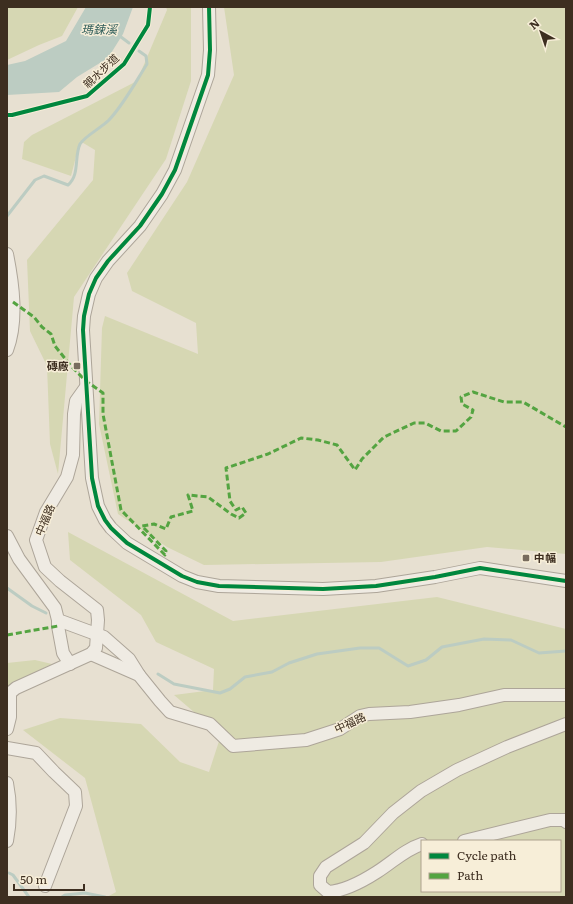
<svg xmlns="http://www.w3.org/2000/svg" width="573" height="904" font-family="Literata,'Noto Sans TC',serif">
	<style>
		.green { fill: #d6d7b3; fill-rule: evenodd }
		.water { fill: #bcccc2 }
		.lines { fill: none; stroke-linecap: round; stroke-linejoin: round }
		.stream { stroke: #bcccc2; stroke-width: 3 }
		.minor-casing { stroke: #ada599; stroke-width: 14 }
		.minor { stroke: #efebe3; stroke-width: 12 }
		.quiet { stroke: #54a441; stroke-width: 3; stroke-dasharray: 6 3; stroke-linecap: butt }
		.cycleway-casing { stroke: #f7eed8; stroke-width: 6 }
		.cycleway { stroke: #00873e; stroke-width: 4 }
		.poi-dot { fill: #786c5e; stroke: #f7eed8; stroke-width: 1.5 }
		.labels { text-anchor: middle; stroke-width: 3; stroke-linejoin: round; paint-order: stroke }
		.street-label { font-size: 11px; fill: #3d2e20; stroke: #f7eed8 }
		.poi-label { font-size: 11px; font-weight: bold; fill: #3d2e20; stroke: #f7eed8; text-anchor: end }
		.water-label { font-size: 12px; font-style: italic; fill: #2f5d5a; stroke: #f7eed8 }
	</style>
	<rect width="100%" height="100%" fill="#e7e0d1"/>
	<g class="green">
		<polygon points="7,7 78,7 62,36 39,45 7,60"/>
		<polygon points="166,7 191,7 191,81 166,159 74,297 58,474 50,444 47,366 30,331 27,260 93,180 95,150 80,141 71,176 22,159 24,142 32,135 137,81 167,10"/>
		<polygon points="224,7 566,7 566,554 487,547 381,562 204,565 167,547 118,514 99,424 102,328 105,316 198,354 196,323 132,291 127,273 187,182 234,75"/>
		<path d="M68,532L233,621L437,597L566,629V897H107L116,892L85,778L23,730L60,718L141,724L180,762L209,772L221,735L174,695L213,690L214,669L156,642L141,615L70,560ZM422,841H560V891H422Z"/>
		<polygon points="35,660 52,664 21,679 7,689 7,663"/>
	</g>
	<polygon class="water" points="86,7 133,7 123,34 108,58 77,77 59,92 7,95 7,65 25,61 66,41"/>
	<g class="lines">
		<g class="stream">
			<polyline points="121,37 129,43"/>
			<path d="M7,216L35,180L44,176L68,185C80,175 74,157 80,144C85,136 101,128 109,120C124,104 135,83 147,64L146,56L139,51"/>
			<polyline points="7,588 32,606 46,613"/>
			<polyline points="158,674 174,684 220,693 230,689 245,677 272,672 289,663 317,654 360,648 379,648 408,666 426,660 442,647 484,639 511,640 539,653 566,651"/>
			<polyline points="9,873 13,875 29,897"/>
			<polyline points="62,897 65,895 85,893 105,897"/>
		</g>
		<defs>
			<g id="minor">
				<polyline points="209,7 210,50 208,75 175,170 162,194 140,226 108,261 96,278 89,294 84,316 83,330 92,478 98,506 105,520 111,528 127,543 182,576 197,582 219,586 323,589 376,586 435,577 480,568 566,581"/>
				<path d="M7,254C13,284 18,321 7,350"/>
				<polyline points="7,536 19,559 55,608 58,620 104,637 129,659 139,675"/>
				<polyline points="58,620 58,626 63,653 70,664"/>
				<polyline points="91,654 139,675 160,701 170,712 210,724 233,746 306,740 340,729 360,716 369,714 410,712 459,705 504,695 566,695"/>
				<polyline points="7,729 10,717 10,693 16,688 91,654 96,648 98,620 97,610 60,581 45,567 36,540 46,512 67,477 73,455 74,414 76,401 86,387"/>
				<polyline points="7,748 36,753 54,772 75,792 76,806 45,886"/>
				<path d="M7,783C11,803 11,820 7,841"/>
				<polyline points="464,841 550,820 565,820 566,822"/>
				<path d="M422,844C404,850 393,862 377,872C363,881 345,891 328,892L320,885V876L326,867L364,843L393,813L421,791L457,770L507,747L566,724"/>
			</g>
		</defs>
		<use href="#minor" class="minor-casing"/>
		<use href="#minor" class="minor"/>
		<g class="quiet">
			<polyline points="13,302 34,317 42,327 51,334 55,346 71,366 86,381 103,393 103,414 121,510 165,555 166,551 142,526 154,524 166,529 171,517 193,511 188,495 208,497 231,514 239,518 246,513 242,507 236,510 230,501 226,468 268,454 301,438 318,440 337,445 355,470 362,459 384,437 414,423 425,423 441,431 456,431 471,417 473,410 462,404 461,397 473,392 504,402 523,402 566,427"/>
			<polyline points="7,635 58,626"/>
		</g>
		<defs>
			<g id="cycleway">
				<polyline points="209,7 210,50 208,75 175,170 162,194 140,226 108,261 96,278 89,294 84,316 83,330 92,478 98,506 105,520 111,528 127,543 182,576 197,582 219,586 323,589 376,586 435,577 480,568 566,581"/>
				<polyline points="7,115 12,115 87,96 124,64 148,25 150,7"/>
			</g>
		</defs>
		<use href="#cycleway" class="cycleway-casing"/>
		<use href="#cycleway" class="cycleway"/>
	</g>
	<g class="poi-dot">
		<rect x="73" y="362" width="8" height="8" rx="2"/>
		<rect x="522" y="554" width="8" height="8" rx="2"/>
	</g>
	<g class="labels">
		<g class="street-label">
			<text transform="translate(101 71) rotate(-43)" y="4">親水步道</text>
			<text transform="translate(45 520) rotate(-67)" y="4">中福路</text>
			<text transform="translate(350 723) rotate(-25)" y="4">中福路</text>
		</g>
		<g class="poi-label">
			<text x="69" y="370">磚廠</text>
			<text x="534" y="562" text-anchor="start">中幅</text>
		</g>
		<g class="water-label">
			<text x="99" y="34">瑪鋉溪</text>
		</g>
	</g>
	<rect width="573" height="904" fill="none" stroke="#3d2e20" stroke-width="16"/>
	<rect x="421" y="840" width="140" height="52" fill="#f7eed8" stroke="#ada18e"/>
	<rect x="429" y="853" width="20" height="6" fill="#00873e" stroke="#ada18e"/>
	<text x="457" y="860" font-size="12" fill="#3d2e20">Cycle path</text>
	<rect x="429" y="873" width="20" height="6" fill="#54a441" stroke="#ada18e"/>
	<text x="457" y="880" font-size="12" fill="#3d2e20">Path</text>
	<g transform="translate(541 32) rotate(320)" stroke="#f7eed8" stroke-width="3" paint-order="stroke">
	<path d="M0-3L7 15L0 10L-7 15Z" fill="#3d2e20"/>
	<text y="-6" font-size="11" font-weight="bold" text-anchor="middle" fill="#3d2e20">N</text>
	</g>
	<path d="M14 884v6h70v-6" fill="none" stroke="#3d2e20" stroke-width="2"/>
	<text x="20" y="884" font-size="12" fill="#3d2e20" stroke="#f7eed8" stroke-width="3" paint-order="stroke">50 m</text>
</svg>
